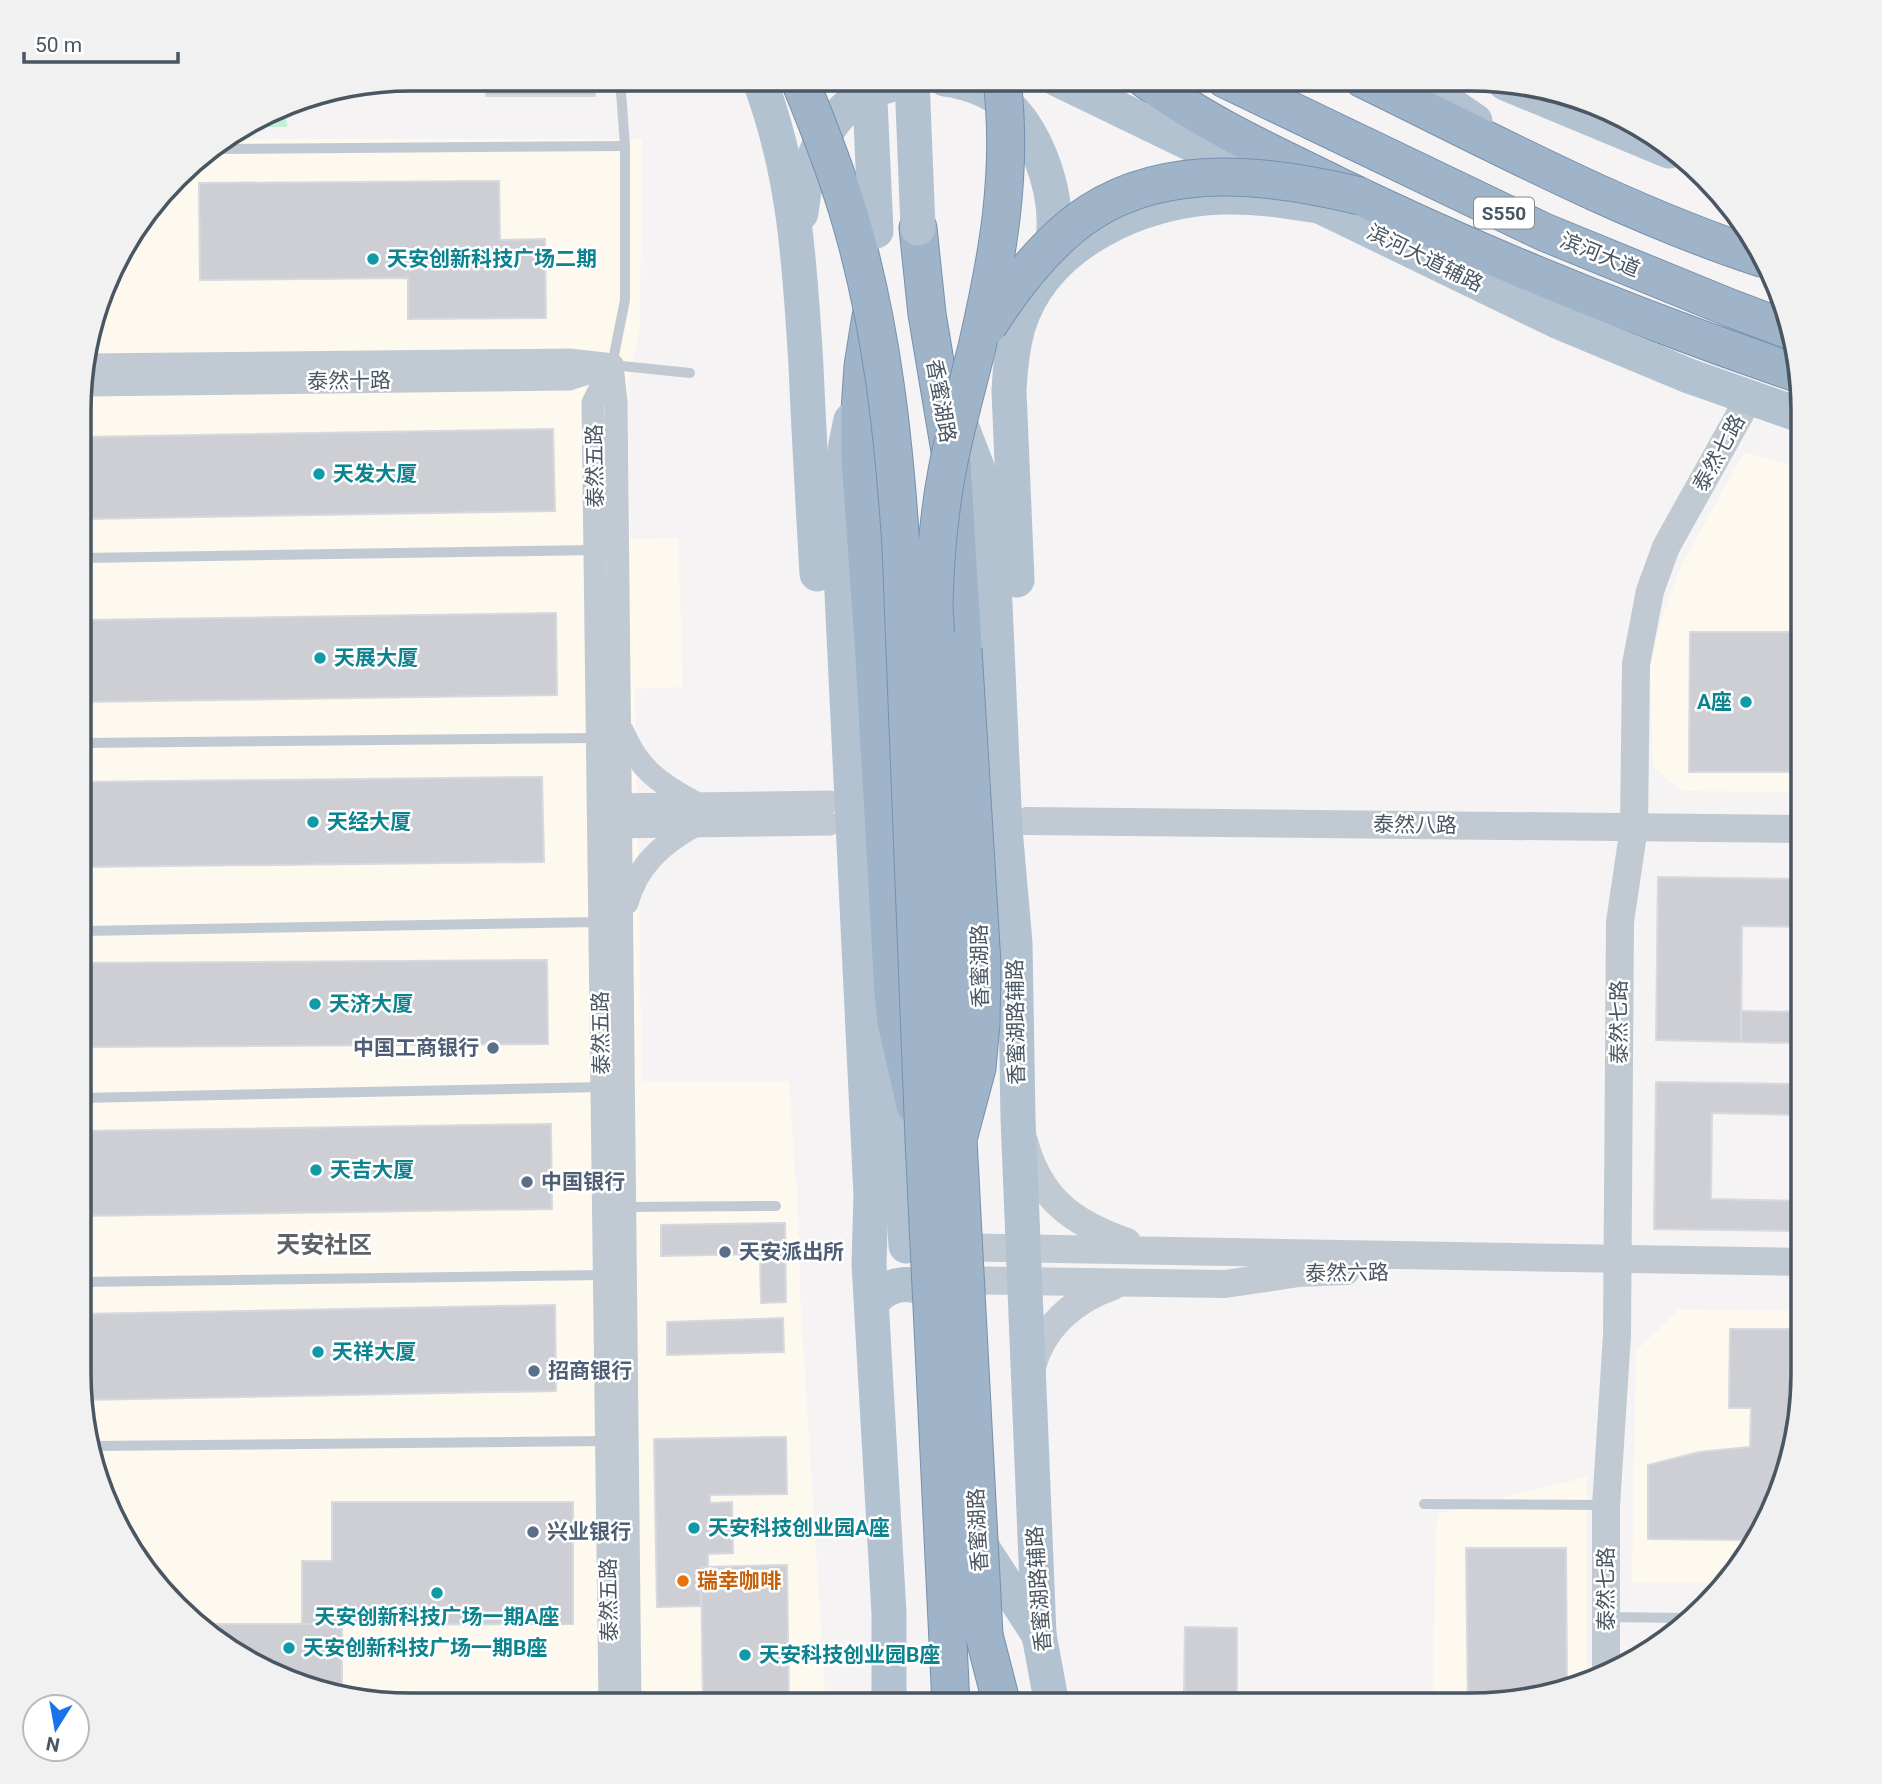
<svg xmlns="http://www.w3.org/2000/svg" width="1882" height="1784" font-family="Roboto,'Noto Sans SC',sans-serif">
	<style>
		.commercial { fill: #fdf9ef }
		.green { fill: #c3f1d5 }
		.building { fill: #cdcfd5; stroke: #d7d9de; stroke-width: 2 }
		.lines { fill: none; stroke-linecap: round; stroke-linejoin: round }
		.trunk-casing { stroke: #7690ad; stroke-width: 39 }
		.service { stroke: #c1cad2; stroke-width: 10 }
		.minor { stroke: #c1cad2; stroke-width: 23 }
		.tertiary { stroke: #c1cad2; stroke-width: 28 }
		.primary { stroke: #b3c2d1; stroke-width: 35 }
		.trunk { stroke: #9fb4c9; stroke-width: 37 }
		.trunk-bridge-casing { stroke: #7690ad; stroke-width: 39; stroke-linecap: butt }
		.primary-bridge { stroke: #b3c2d1; stroke-width: 35 }
		.trunk-bridge { stroke: #9fb4c9; stroke-width: 37 }
		.culture-dot { fill: #0f9aa8; stroke: #fff; stroke-width: 2.5 }
		.service-dot { fill: #5c6f8a; stroke: #fff; stroke-width: 2.5 }
		.food-dot { fill: #e8710a; stroke: #fff; stroke-width: 2.5 }
		.labels { text-anchor: middle; stroke-width: 5; stroke-linejoin: round; paint-order: stroke }
		.shield { fill: #fff; stroke: #808990; stroke-width: 2 }
		.shield-label { font-size: 19px; font-weight: bold; fill: #4a5661 }
		.street-label { font-size: 21px; fill: #4a5661; stroke: #fff }
		.culture-label { font-size: 21px; font-weight: bold; fill: #0d838f; stroke: #fff; text-anchor: start }
		.service-label { font-size: 21px; font-weight: bold; fill: #4e5e75; stroke: #fff; text-anchor: start }
		.food-label { font-size: 21px; font-weight: bold; fill: #c56008; stroke: #fff; text-anchor: start }
		.quarter-label { font-size: 24px; font-weight: bold; fill: #5f6368; stroke: #fff }
		.rim { fill: none; stroke: #4a5661; stroke-width: 3.5 }
	</style>
	<rect width="100%" height="100%" fill="#f5f3f3"/>
	<g class="commercial">
		<polygon points="231,139 642,139 640,326 627,388 630,539 678,538 683,687 635,689 642,1081 789,1081 795,1176 797,1187 801,1312 826,1705 390,1705 264,1671 148,1575 104,1500 79,1394 85,347 123,245 192,161"/>
		<polygon points="1744,452 1803,469 1803,792 1682,791 1653,767 1650,668 1660,624 1679,570"/>
		<polygon points="1679,1309 1803,1311 1803,1394 1769,1520 1717,1583 1632,1582 1636,1351"/>
		<polygon points="1587,1477 1587,1683 1578,1687 1492,1705 1434,1705 1433,1666 1437,1514"/>
	</g>
	<polygon class="green" points="286,107 287,127 251,127"/>
	<g class="building">
		<rect x="486" y="79" width="109" height="17"/>
		<polygon points="499,181 500,240 545,239 546,318 408,319 408,278 200,280 199,183"/>
		<polygon points="553,429 555,511 84,519 85,437"/>
		<polygon points="556,613 557,695 83,702 84,620"/>
		<polygon points="1690,632 1803,632 1803,772 1689,772"/>
		<polygon points="542,777 544,862 82,867 83,782"/>
		<polygon points="1658,877 1803,879 1803,927 1742,926 1741,1042 1656,1040"/>
		<polygon points="547,960 548,1044 81,1047 82,963"/>
		<polygon points="1741,1011 1803,1012 1803,1043 1741,1042"/>
		<polygon points="1656,1082 1803,1084 1803,1115 1712,1113 1711,1199 1803,1201 1803,1231 1654,1229"/>
		<polygon points="551,1124 552,1209 80,1216 81,1131"/>
		<polygon points="785,1223 786,1302 761,1303 760,1254 661,1256 661,1225"/>
		<polygon points="555,1305 556,1391 82,1400 80,1314"/>
		<polygon points="783,1318 784,1352 667,1355 667,1322"/>
		<polygon points="1730,1329 1803,1329 1803,1394 1769,1520 1752,1540 1648,1539 1648,1465 1699,1452 1750,1447 1751,1408 1729,1408"/>
		<polygon points="786,1437 787,1494 710,1495 710,1503 732,1502 733,1553 708,1554 708,1567 701,1567 701,1606 657,1607 654,1439"/>
		<polygon points="332,1502 573,1502 573,1624 302,1625 302,1561 332,1561"/>
		<polygon points="1466,1548 1566,1548 1567,1690 1492,1705 1468,1705"/>
		<polygon points="787,1565 789,1705 703,1705 701,1567"/>
		<polygon points="208,1624 342,1624 342,1688 328,1688 264,1671"/>
		<polygon points="1185,1627 1237,1628 1237,1694 1184,1693"/>
	</g>
	<g class="lines">
		<defs>
			<g id="trunk">
				<path d="M1145,79C1204,123 1271,153 1336,185C1486,258 1642,320 1799,374"/>
				<polyline points="1225,79 1544,232 1730,308 1791,331"/>
				<path d="M1363,79C1492,142 1624,213 1761,258"/>
				<polyline points="918,228 927,314 952,463 963,649"/>
				<polyline points="871,316 863,366 860,411 860,458 874,656 893,993 896,1022 915,1105"/>
				<polyline points="984,1635 1002,1705"/>
			</g>
		</defs>
		<use href="#trunk" class="trunk-casing"/>
		<g class="service">
			<polyline points="620,79 625,146 625,300 612,365 690,373"/>
			<polyline points="213,149 625,146"/>
			<polyline points="84,558 596,550"/>
			<polyline points="83,743 598,738"/>
			<polyline points="82,931 600,922"/>
			<polyline points="81,1098 602,1087"/>
			<polyline points="625,1207 776,1206"/>
			<polyline points="80,1282 604,1275"/>
			<polyline points="91,1446 607,1441"/>
			<polyline points="1424,1504 1604,1505"/>
			<polyline points="1606,1617 1688,1618"/>
		</g>
		<g class="minor">
			<polyline points="85,365 569,360 605,364"/>
			<polyline points="612,365 616,403 630,1705"/>
			<polyline points="85,385 569,379 612,365"/>
			<path d="M623,732C638,768 660,784 694,802"/>
			<polyline points="608,805 829,802"/>
			<polyline points="609,827 830,824"/>
			<path d="M627,903C637,866 662,844 694,826"/>
			<polyline points="610,1705 593,403 612,365"/>
		</g>
		<g class="tertiary">
			<polyline points="1027,821 1803,829"/>
			<path d="M1024,1141C1039,1198 1072,1223 1127,1242"/>
			<polyline points="944,1247 1803,1262"/>
			<polyline points="947,1280 1225,1284 1299,1273 1346,1271"/>
			<path d="M1031,1371C1041,1328 1073,1300 1113,1286"/>
			<polyline points="1606,1673 1606,1506 1617,1335 1620,922 1634,827 1636,664 1650,591 1666,547 1749,398"/>
		</g>
		<g class="primary">
			<path d="M759,79C795,173 800,267 806,366C809,436 813,505 817,574"/>
			<path d="M945,79C964,81 986,89 1001,100C1035,126 1056,187 1054,228C1054,241 1051,253 1048,266"/>
			<polyline points="1057,79 1557,321 1689,376 1803,416"/>
			<polyline points="1413,79 1475,121"/>
			<polyline points="1505,83 1669,151"/>
			<path d="M801,213C805,170 823,119 863,95C879,86 898,83 915,79"/>
			<polyline points="954,407 977,467 988,514 993,559 1005,829 1015,943 1018,1118 1039,1635 1052,1705"/>
			<path d="M851,420C842,457 839,493 839,531L871,1196L869,1264L889,1613V1705"/>
			<path d="M1017,580L1009,391C1010,369 1012,348 1018,327C1044,243 1141,199 1223,197C1256,196 1287,201 1319,206"/>
			<polyline points="882,1046 884,1075 894,1102 899,1125 906,1246"/>
			<path d="M872,1303C875,1299 879,1294 884,1291C909,1276 937,1289 947,1314"/>
			<polyline points="974,1535 1039,1635"/>
		</g>
		<use href="#trunk" class="trunk"/>
		<defs>
			<g id="trunk-bridge">
				<path d="M799,79C819,127 838,175 852,225C882,329 894,439 901,547L924,1139L951,1705"/>
				<path d="M988,326C1015,283 1048,240 1091,212C1171,161 1272,175 1360,196"/>
				<polyline points="963,649 982,964 981,1024 977,1068 958,1139 984,1635"/>
				<path d="M958,1139L934,603C935,559 939,515 947,471C955,429 967,388 977,347C998,256 1013,173 1002,79"/>
			</g>
		</defs>
		<use href="#trunk-bridge" class="trunk-bridge-casing"/>
		<g class="primary-bridge">
			<polyline points="869,79 876,231"/>
			<polyline points="912,79 918,228"/>
		</g>
		<use href="#trunk-bridge" class="trunk-bridge"/>
	</g>
	<g class="culture-dot">
		<circle cx="373" cy="259" r="7"/>
		<circle cx="319" cy="474" r="7"/>
		<circle cx="320" cy="658" r="7"/>
		<circle cx="1746" cy="702" r="7"/>
		<circle cx="313" cy="822" r="7"/>
		<circle cx="315" cy="1004" r="7"/>
		<circle cx="316" cy="1170" r="7"/>
		<circle cx="318" cy="1352" r="7"/>
		<circle cx="694" cy="1528" r="7"/>
		<circle cx="437" cy="1593" r="7"/>
		<circle cx="289" cy="1648" r="7"/>
		<circle cx="745" cy="1655" r="7"/>
	</g>
	<g class="service-dot">
		<circle cx="493" cy="1048" r="7"/>
		<circle cx="527" cy="1182" r="7"/>
		<circle cx="725" cy="1252" r="7"/>
		<circle cx="534" cy="1371" r="7"/>
		<circle cx="533" cy="1532" r="7"/>
	</g>
	<circle class="food-dot" cx="683" cy="1581" r="7"/>
	<g class="labels">
		<rect class="shield" x="1474" y="197.5" width="60" height="31" rx="5"/>
		<g class="shield-label">
			<text x="1504" y="220">S550</text>
		</g>
		<g class="street-label">
			<text transform="translate(1600 255) rotate(22)" y="7">滨河大道</text>
			<text transform="translate(1425 258) rotate(26)" y="7">滨河大道辅路</text>
			<text transform="translate(349 381) rotate(-1)" y="7">泰然十路</text>
			<text transform="translate(941 401) rotate(80)" y="7">香蜜湖路</text>
			<text transform="translate(1719 453) rotate(-61)" y="7">泰然七路</text>
			<text transform="translate(595 466) rotate(-91)" y="7">泰然五路</text>
			<text transform="translate(1415 825) rotate(1)" y="7">泰然八路</text>
			<text transform="translate(980 966) rotate(-91)" y="7">香蜜湖路</text>
			<text transform="translate(1016 1022) rotate(-91)" y="7">香蜜湖路辅路</text>
			<text transform="translate(1619 1022) rotate(-90)" y="7">泰然七路</text>
			<text transform="translate(601 1033) rotate(-91)" y="7">泰然五路</text>
			<text transform="translate(1347 1273) rotate(-1)" y="7">泰然六路</text>
			<text transform="translate(978 1530) rotate(-93)" y="7">香蜜湖路</text>
			<text transform="translate(1039 1589) rotate(-94)" y="7">香蜜湖路辅路</text>
			<text transform="translate(1606 1589) rotate(-90)" y="7">泰然七路</text>
			<text transform="translate(609 1600) rotate(-91)" y="7">泰然五路</text>
		</g>
		<g class="culture-label">
			<text x="387" y="266">天安创新科技广场二期</text>
			<text x="333" y="481">天发大厦</text>
			<text x="334" y="665">天展大厦</text>
			<text x="1732" y="709" text-anchor="end">A座</text>
			<text x="327" y="829">天经大厦</text>
			<text x="329" y="1011">天济大厦</text>
			<text x="330" y="1177">天吉大厦</text>
			<text x="332" y="1359">天祥大厦</text>
			<text x="708" y="1535">天安科技创业园A座</text>
			<text x="437" y="1624" text-anchor="middle">天安创新科技广场一期A座</text>
			<text x="303" y="1655">天安创新科技广场一期B座</text>
			<text x="759" y="1662">天安科技创业园B座</text>
		</g>
		<g class="service-label">
			<text x="479" y="1055" text-anchor="end">中国工商银行</text>
			<text x="541" y="1189">中国银行</text>
			<text x="739" y="1259">天安派出所</text>
			<text x="548" y="1378">招商银行</text>
			<text x="547" y="1539">兴业银行</text>
		</g>
		<g class="food-label">
			<text x="697" y="1588">瑞幸咖啡</text>
		</g>
		<g class="quarter-label">
			<text x="324" y="1253">天安社区</text>
		</g>
	</g>
	<path d="M0 0H1882V1784H0ZM411 91H1471A320 320 0 0 1 1791 411V1373A320 320 0 0 1 1471 1693H411A320 320 0 0 1 91 1373V411A320 320 0 0 1 411 91Z" fill="#f1f1f2" fill-rule="evenodd"/>
	<path class="rim" d="M411 91H1471A320 320 0 0 1 1791 411V1373A320 320 0 0 1 1471 1693H411A320 320 0 0 1 91 1373V411A320 320 0 0 1 411 91Z"/>
	<g transform="translate(56 1728) rotate(191)"><circle r="33" fill="#ffffff" stroke="#b7bbc0" stroke-width="2"/>
	<path d="M0-5L12 26L0 18L-12 26Z" fill="#1a73e8"/>
	<text y="-10" font-size="19" font-weight="bold" text-anchor="middle" fill="#4a5661">N</text>
	</g>
	<path d="M24 52v10h154v-10" fill="none" stroke="#4a5661" stroke-width="3.5"/>
	<text x="35" y="52" font-size="21" fill="#4a5661" stroke="#ffffff" stroke-width="5" paint-order="stroke">50 m</text>
</svg>
